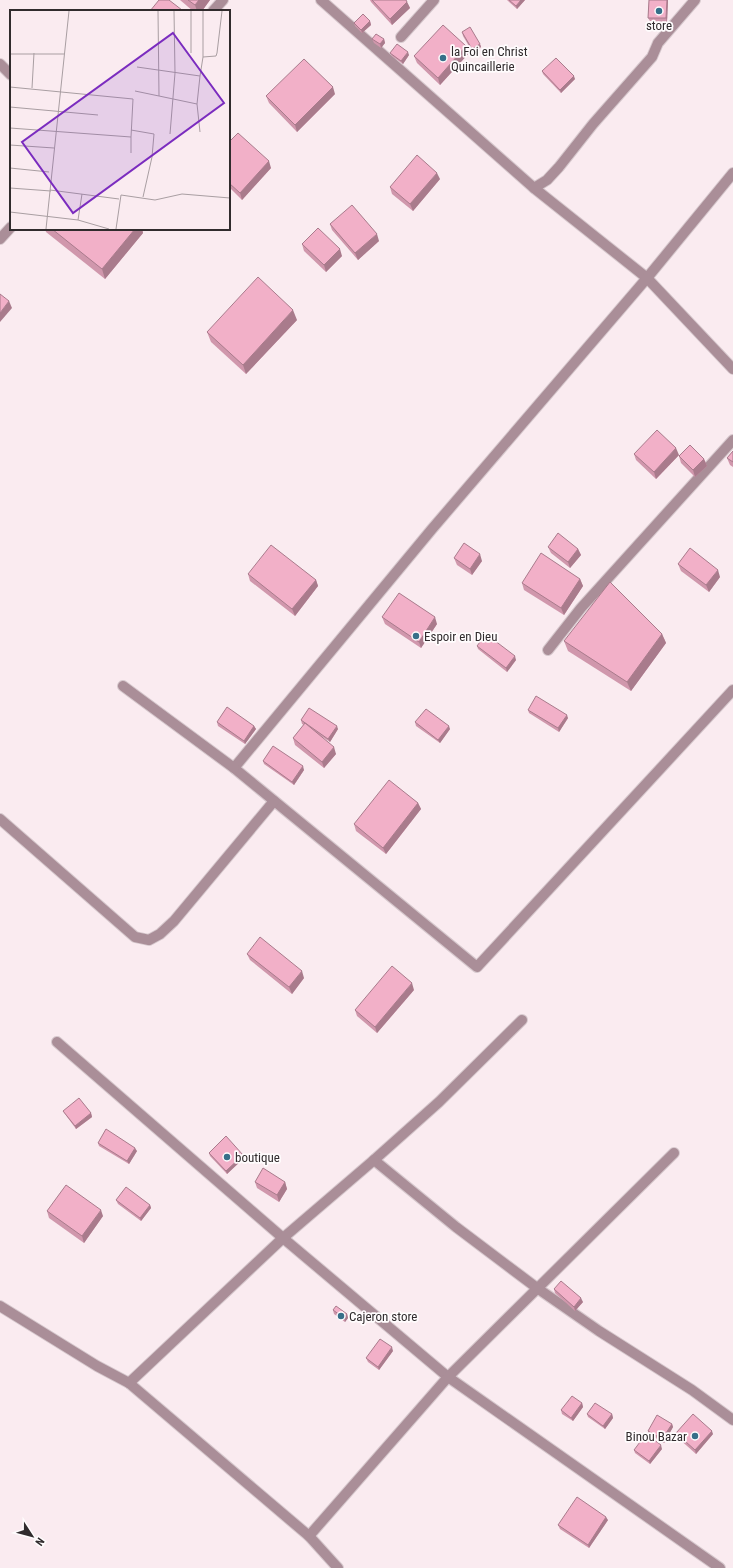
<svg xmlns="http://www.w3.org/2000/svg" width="733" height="1568" font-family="'Roboto Condensed',sans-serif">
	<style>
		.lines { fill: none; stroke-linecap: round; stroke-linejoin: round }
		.street-casing { stroke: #d6c8cd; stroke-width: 12 }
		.street { stroke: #aa8e98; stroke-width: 10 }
		.wall { fill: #d097ac }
		.shaded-wall { fill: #a97b8c }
		.building { fill: #f2b0c8; stroke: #a97b8c }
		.poi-dot { fill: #376f89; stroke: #fffcfd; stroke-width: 1.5 }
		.labels { text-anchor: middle; stroke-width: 3.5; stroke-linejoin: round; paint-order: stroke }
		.poi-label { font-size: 13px; fill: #302b2d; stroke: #fffcfd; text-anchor: start }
		.inset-road { fill: none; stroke: #a99ea2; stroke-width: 1 }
		.view { fill: #7b2cbf; fill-opacity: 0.15; stroke: #7b2cbf; stroke-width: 2 }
		.inset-edge { fill: none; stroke: #302b2d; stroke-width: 2 }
	</style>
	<rect width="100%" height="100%" fill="#faebf0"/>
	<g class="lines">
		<defs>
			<g id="street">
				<polyline points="321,0 534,188 647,278 733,369"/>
				<polyline points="213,11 223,0"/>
				<polyline points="401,37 434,0"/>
				<polyline points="0,64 11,75"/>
				<polyline points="733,173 647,278 432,529 234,768 477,967 733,690"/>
				<polyline points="534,188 547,180 559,167 593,124 652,57 658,43 695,0"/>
				<polyline points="0,239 11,227"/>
				<polyline points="548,650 581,608 733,440"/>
				<polyline points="123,686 234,768"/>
				<polyline points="0,819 135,937 149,940 160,934 174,921 274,801"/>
				<polyline points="522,1020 439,1102 374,1160 456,1227 537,1288 599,1331 692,1390 733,1420"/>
				<polyline points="57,1042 283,1238 448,1377 720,1568"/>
				<polyline points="0,1306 97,1366 129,1383 309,1536 338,1568"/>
				<polyline points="129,1383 283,1238 374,1160"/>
				<polyline points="309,1536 448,1377 674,1153"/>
			</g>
		</defs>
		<use href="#street" class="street-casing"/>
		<use href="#street" class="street"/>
	</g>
	<g class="wall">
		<polygon points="180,0 210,0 202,11 193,11"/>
		<polygon points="370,0 406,0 410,8 392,25 371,2"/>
		<polygon points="507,0 525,0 517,9"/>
		<polygon points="649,0 668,0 667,22 650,21 648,18"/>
		<polygon points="370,21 371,25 362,33 355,26 354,23"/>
		<polygon points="462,32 480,44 481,47 473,53 463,36"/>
		<polygon points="372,39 384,39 385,43 381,48 374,43"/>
		<polygon points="390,53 409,55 403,64 392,56"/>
		<polygon points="469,53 440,85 417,63 414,56"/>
		<polygon points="542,71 575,79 561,93 543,74"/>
		<polygon points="335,94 297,132 269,103 266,96"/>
		<polygon points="229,142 271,168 242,200 229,187"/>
		<polygon points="440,179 413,211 392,194 390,187"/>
		<polygon points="330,224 379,241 358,260 332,230"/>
		<polygon points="45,229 142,229 143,233 105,279 46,232"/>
		<polygon points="302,244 342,256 326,272 304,251"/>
		<polygon points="297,320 246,374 211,342 207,332"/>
		<polygon points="733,451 733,467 730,465 727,458"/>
		<polygon points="634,454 679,455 656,479 636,460"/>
		<polygon points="679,456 704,459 707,466 695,477 681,463"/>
		<polygon points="548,547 578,549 581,555 570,568 551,553"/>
		<polygon points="454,558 482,561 472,575 457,565"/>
		<polygon points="678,564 720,577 709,592 681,571"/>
		<polygon points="248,574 316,580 318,586 295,616 250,581"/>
		<polygon points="580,579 583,586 564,615 524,590 522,583"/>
		<polygon points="382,617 437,624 421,648 385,624"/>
		<polygon points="662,634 666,643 631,691 568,651 564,641"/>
		<polygon points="477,646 516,660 507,672 478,649"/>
		<polygon points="528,710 568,718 559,732 529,713"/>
		<polygon points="301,720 338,729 330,742 321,736 336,754 324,768 295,745 293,738 304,725 302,724"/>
		<polygon points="217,722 254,726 256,729 245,744 218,726"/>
		<polygon points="415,722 450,729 440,743 416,726"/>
		<polygon points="263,761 304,770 294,785 264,764"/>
		<polygon points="418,803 421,809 386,854 356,831 354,824"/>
		<polygon points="247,954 304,978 292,994 250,960"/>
		<polygon points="414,990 377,1033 357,1016 355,1010"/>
		<polygon points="63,1111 91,1113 92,1117 76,1129 65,1114"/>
		<polygon points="98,1143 137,1151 129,1164 99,1146"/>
		<polygon points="209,1153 244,1158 227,1174 210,1156"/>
		<polygon points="255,1182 285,1182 287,1189 279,1202 257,1188"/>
		<polygon points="116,1200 150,1205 151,1208 141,1221 118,1204"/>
		<polygon points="47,1211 103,1216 84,1243 49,1218"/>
		<polygon points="554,1289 583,1302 575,1311 555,1293"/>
		<polygon points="333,1310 347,1314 348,1318 345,1322 334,1314"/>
		<polygon points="393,1351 379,1370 368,1362 366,1358"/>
		<polygon points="582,1403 583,1407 573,1421 562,1414 561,1410"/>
		<polygon points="587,1414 612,1414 613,1418 605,1429 588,1417"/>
		<polygon points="672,1424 673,1427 664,1443 649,1434 648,1431"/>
		<polygon points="676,1433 713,1434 696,1454 677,1437"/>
		<polygon points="662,1449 650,1464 635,1453 634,1450"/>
		<polygon points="608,1520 589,1548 560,1529 558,1525"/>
	</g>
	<g class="shaded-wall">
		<polygon points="199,0 210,0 202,11 197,11 195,5"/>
		<polygon points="521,0 525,0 517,9 516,6"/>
		<polygon points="667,0 668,0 667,22 666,18"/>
		<polygon points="407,2 410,8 392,25 390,19"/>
		<polygon points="370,21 371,25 362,33 361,30"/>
		<polygon points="384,39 385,43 381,48 380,44"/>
		<polygon points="480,44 481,47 473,53 472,49"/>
		<polygon points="466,46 469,53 440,85 438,78"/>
		<polygon points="408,52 409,55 403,64 401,61"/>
		<polygon points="574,76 575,79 561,93 560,90"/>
		<polygon points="333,87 335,94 297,132 295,125"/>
		<polygon points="269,161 271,168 242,200 240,193"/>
		<polygon points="437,173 440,179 413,211 410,204"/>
		<polygon points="135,229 142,229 143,233 105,279 102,269"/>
		<polygon points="377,234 379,241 358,260 355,253"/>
		<polygon points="340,249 342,256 326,272 324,265"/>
		<polygon points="9,301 12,308 0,322 0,313"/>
		<polygon points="293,310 297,320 246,374 243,365"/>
		<polygon points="676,448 679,455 656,479 654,472"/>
		<polygon points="704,459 707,466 695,477 693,470"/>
		<polygon points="578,549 581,555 570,568 568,562"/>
		<polygon points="480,554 482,561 472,575 470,569"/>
		<polygon points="718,570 720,577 709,592 706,585"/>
		<polygon points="580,579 583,586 564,615 561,608"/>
		<polygon points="316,580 318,586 295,616 292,609"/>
		<polygon points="435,617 437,624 421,648 419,642"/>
		<polygon points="662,634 666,643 631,691 627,682"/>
		<polygon points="515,656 516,660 507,672 506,668"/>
		<polygon points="567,715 568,718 559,732 558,728"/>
		<polygon points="254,726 256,729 245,744 244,741"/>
		<polygon points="337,726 338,729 330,742 328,739"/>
		<polygon points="449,726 450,729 440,743 438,740"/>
		<polygon points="334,747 336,754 324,768 322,762"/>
		<polygon points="303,766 304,770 294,785 292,782"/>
		<polygon points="418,803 421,809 386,854 383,848"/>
		<polygon points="302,971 304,978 292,994 289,987"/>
		<polygon points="412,983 414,990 377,1033 375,1027"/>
		<polygon points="91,1113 92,1117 76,1129 75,1126"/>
		<polygon points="135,1148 137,1151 129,1164 127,1161"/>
		<polygon points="243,1155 244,1158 227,1174 226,1171"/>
		<polygon points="285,1182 287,1189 279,1202 277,1195"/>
		<polygon points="150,1205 151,1208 141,1221 140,1218"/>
		<polygon points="101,1210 103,1216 84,1243 82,1236"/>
		<polygon points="581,1298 583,1302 575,1311 574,1307"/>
		<polygon points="347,1314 348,1318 345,1322 344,1318"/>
		<polygon points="392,1347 393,1351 379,1370 378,1367"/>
		<polygon points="582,1403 583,1407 573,1421 571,1418"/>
		<polygon points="612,1414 613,1418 605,1429 603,1426"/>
		<polygon points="672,1424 673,1427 664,1443 662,1439"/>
		<polygon points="712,1431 713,1434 696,1454 695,1450"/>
		<polygon points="661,1445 662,1449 650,1464 649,1461"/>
		<polygon points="606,1517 608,1520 589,1548 588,1545"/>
	</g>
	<g class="building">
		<polygon points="159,0 169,0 182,10 182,11 150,11"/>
		<polygon points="188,0 199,0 195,5"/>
		<polygon points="372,0 406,0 407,2 390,19"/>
		<polygon points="509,0 521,0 516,6"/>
		<polygon points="649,0 667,0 666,18 648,18"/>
		<polygon points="363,14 370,21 361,30 354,23"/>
		<polygon points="443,25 466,46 438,78 414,56"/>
		<polygon points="470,27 480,44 472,49 462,32"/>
		<polygon points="376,34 384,39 380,44 372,39"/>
		<polygon points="397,44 408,52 401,61 390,53"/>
		<polygon points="556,58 574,76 560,90 542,71"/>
		<polygon points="304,59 333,87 295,125 266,96"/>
		<polygon points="238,133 269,161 240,193 229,183 229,142"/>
		<polygon points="417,155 437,173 410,204 390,187"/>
		<polygon points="352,205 377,234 355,253 330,224"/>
		<polygon points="318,228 340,249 324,265 302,244"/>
		<polygon points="52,229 135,229 102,269"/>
		<polygon points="258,277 293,310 243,365 207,332"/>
		<polygon points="0,294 9,301 0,313"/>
		<polygon points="657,430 676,448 654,472 634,454"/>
		<polygon points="690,445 704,459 693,470 679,456"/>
		<polygon points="733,451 733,462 727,458"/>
		<polygon points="558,533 578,549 568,562 548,547"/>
		<polygon points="464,543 480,554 470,569 454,558"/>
		<polygon points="271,545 316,580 292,609 248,574"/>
		<polygon points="690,548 718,570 706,585 678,564"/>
		<polygon points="541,553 580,579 561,608 522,583"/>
		<polygon points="610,582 662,634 627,682 564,641"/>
		<polygon points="399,593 435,617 419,642 382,617"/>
		<polygon points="486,634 515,656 506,668 477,646"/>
		<polygon points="536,696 567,715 558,728 528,710"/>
		<polygon points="227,707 254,726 244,741 217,722"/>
		<polygon points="309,708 337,726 328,739 301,720"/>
		<polygon points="426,709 449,726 438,740 415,722"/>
		<polygon points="305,723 334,747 322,762 293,738"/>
		<polygon points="273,746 303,766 292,782 263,761"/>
		<polygon points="389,780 418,803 383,848 354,824"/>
		<polygon points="260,937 302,971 289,987 247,954"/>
		<polygon points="392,966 412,983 375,1027 355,1010"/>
		<polygon points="79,1098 91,1113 75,1126 63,1111"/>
		<polygon points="106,1129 135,1148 127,1161 98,1143"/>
		<polygon points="226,1136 243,1155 226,1171 209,1153"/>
		<polygon points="263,1168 285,1182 277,1195 255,1182"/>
		<polygon points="66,1185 101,1210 82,1236 47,1211"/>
		<polygon points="126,1187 150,1205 140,1218 116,1200"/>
		<polygon points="561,1281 581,1298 574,1307 554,1289"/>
		<polygon points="336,1306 347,1314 344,1318 333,1310"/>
		<polygon points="380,1339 392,1347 378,1367 366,1358"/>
		<polygon points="572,1396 582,1403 571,1418 561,1410"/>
		<polygon points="595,1403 612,1414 603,1426 587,1414"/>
		<polygon points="693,1414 712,1431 695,1450 676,1433"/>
		<polygon points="657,1415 672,1424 662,1439 648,1431"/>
		<polygon points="646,1434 661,1445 649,1461 634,1450"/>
		<polygon points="577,1497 606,1517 588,1545 558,1525"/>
	</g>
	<g class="poi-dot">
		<circle cx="659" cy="11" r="4"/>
		<circle cx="443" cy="58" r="4"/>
		<circle cx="416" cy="636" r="4"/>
		<circle cx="227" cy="1157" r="4"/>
		<circle cx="341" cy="1316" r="4"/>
		<circle cx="695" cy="1436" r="4"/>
	</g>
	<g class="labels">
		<g class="poi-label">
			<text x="659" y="30" text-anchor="middle">store</text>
			<text x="451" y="56">la Foi en Christ<tspan x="451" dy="15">Quincaillerie</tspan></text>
			<text x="424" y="641">Espoir en Dieu</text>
			<text x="235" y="1162">boutique</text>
			<text x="349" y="1321">Cajeron store</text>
			<text x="687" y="1441" text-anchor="end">Binou Bazar</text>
		</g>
	</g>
	<g transform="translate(10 10)">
		<rect width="220" height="220" fill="#faebf0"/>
		<path class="inset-road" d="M193,1V47M181,43V1M0,44H54M127,57L190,66M0,77L123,89L121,127L0,118M22,78L24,43M125,81L149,86L148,1M149,86L187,94M0,97L88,105M121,120L144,124L142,147L133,187M190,122L187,94L190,66L193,47L206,46L207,43L212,1M160,124L165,63L164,1M0,135L44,138M121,143V127M0,158L39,162M0,178L41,181M40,180L109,189M0,202L68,210L99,219M68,210L72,184M36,219L59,1M106,219L111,185L145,190L172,184L220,188"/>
		<path class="view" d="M163,23L214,93L63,203L12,132Z"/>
		<rect width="220" height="220" class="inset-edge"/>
	</g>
	<g transform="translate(32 1536) rotate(126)" stroke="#fffcfd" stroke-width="3" paint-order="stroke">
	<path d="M0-3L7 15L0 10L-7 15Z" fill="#302b2d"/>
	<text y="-6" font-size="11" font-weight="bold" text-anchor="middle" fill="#302b2d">N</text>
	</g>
</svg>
